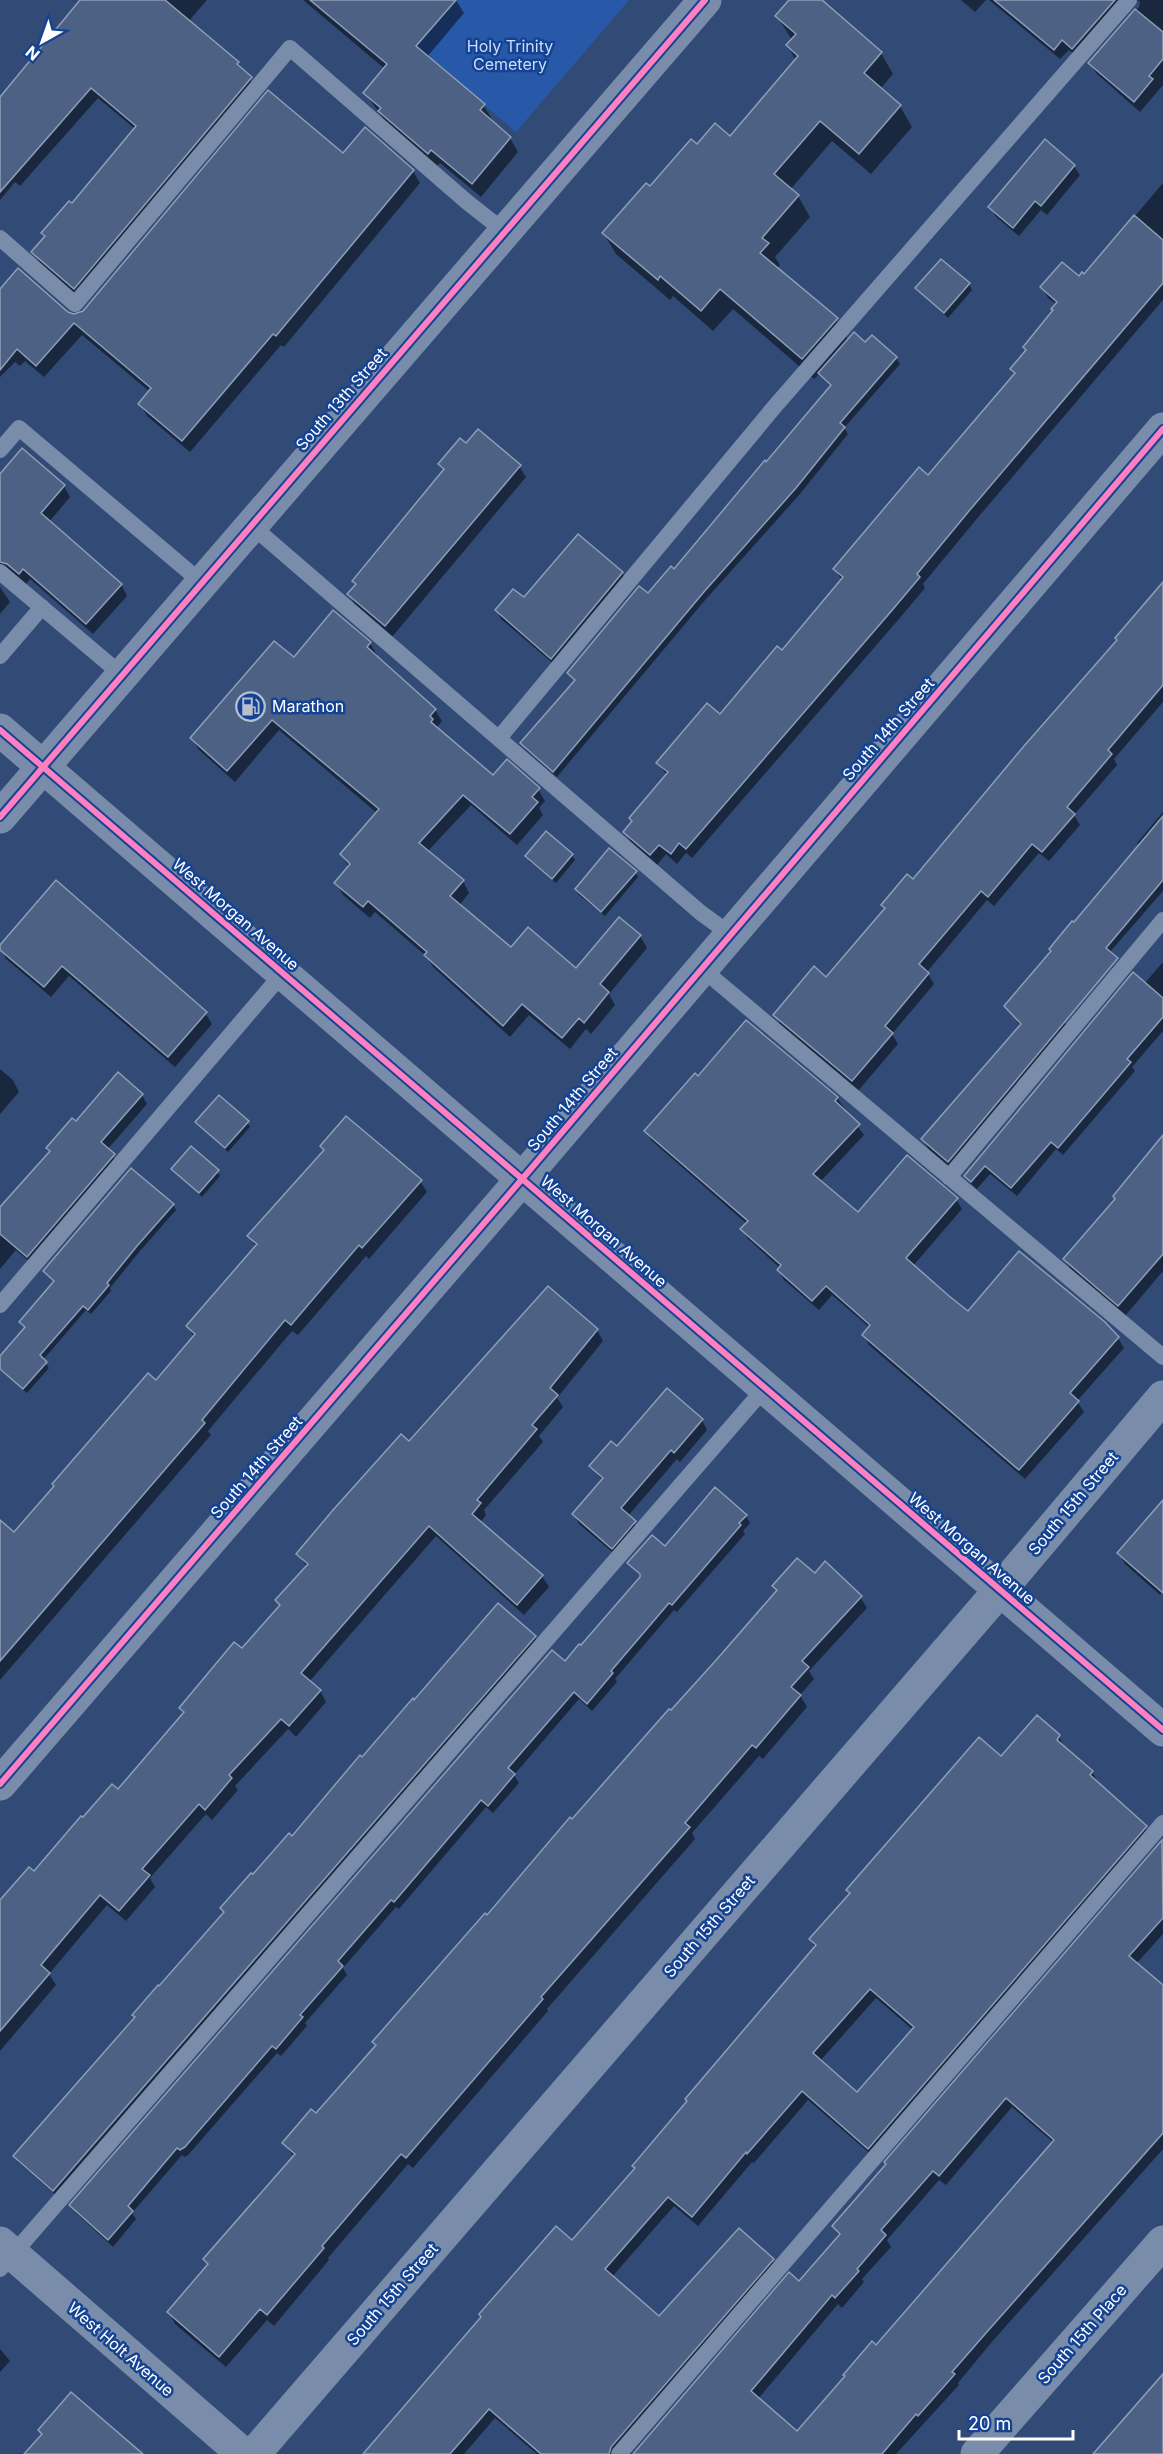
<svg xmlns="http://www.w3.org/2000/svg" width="1163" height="2454" font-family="Inter,sans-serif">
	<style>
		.green { fill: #2859a9 }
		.shadow { fill: #0007; fill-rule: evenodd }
		.building { fill: #4d6184; stroke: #8e9eb7; stroke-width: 1.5; fill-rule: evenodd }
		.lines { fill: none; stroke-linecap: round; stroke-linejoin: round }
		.service { stroke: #798ca9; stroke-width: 16 }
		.minor { stroke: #798ca9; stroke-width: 33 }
		.tertiary { stroke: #798ca9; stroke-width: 33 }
		.cycleway-casing { stroke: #154393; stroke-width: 10 }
		.cycleway { stroke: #ff80c0; stroke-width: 6 }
		.labels { text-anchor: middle; stroke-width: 5; stroke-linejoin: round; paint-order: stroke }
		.park-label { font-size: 16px; fill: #caddfc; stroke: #154393 }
		.street-label { font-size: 16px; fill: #fff; stroke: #154393 }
		.poi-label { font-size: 16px; fill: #fff; stroke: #154393; text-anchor: start }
	</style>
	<rect width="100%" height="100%" fill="#324b76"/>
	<polygon class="green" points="361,0 629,0 516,132"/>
	<g class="shadow">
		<polygon points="82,0 207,0 188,22 238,63 257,89 81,299 40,263 33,252 45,237 43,233 72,205 135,129 98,98 20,186 15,182 0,200 0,99"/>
		<polygon points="303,0 456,0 464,13 427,57 483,105 492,119 490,121 510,138 518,152 481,197 440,163 436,167 388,125 365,93 385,69"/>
		<polygon points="791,0 820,0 881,53 893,74 880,89 900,106 912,127 871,174 832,141 790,190 798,196 810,217 775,257 780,265 776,269 836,319 848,340 866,344 896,358 900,364 844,428 848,434 800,494 706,599 557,777 526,750 522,744 576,682 569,673 675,571 831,387 820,373 814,379 733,309 713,331 673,296 670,300 616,254 604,234 697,146 730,138 796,61 788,46 792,40 777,16"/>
		<polygon points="961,0 986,0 975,12"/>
		<polygon points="989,0 1132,0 1079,58 1069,50 1060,59"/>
		<polygon points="1133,0 1163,0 1163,85 1140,112 1096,73 1090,63 1139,7 1140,1"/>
		<polygon points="365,129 413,171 420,183 284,347 281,345 190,452 147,416 140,404 150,392 82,335 44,377 25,361 20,366 15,362 0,377 0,291 80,315 343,155"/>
		<polygon points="1074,166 1080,175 1047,215 1041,210 1019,236 996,217 990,207"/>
		<polygon points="1163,183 1163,300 975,521 923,584 925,588 899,619 692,858 686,853 677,864 666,854 657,865 631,842 625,832 667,776 658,763 720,716 782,652 841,579 835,569 928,477 1015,375 1012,369 1027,351 1057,305 1048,298 1042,287 1084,276"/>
		<polygon points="941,261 969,284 972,290 948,318 917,288"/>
		<polygon points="466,445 519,466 526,477 392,637 355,605 349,594 356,585 354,581 444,471 440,464"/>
		<polygon points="0,476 64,486 70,497 49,522 121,584 127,596 93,634 30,579 26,584 0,575"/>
		<polygon points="578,536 622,573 627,581 556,666 501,619 497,611 524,599"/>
		<polygon points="1163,585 1163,702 1114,759 1117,765 1074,815 1080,825 1049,861 1039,853 994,906 987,900 927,972 934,984 892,1034 898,1044 858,1091 781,1026 775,1015 827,979 886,910 883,905 913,881 1118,641"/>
		<polygon points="0,587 10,602 0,614"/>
		<polygon points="370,643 377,655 375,657 435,710 442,721 436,728 493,778 538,789 545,801 539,808 543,815 517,845 471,805 427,852 463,881 469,893 459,906 511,949 576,970 619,919 640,936 647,948 609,994 615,1005 591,1034 586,1029 570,1049 529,1015 510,1037 433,967 426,956 375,912 370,918 343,895 336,883 348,866 341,855 377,813 279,730 235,782 199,750 192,739 294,660"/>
		<polygon points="1163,812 1163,891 1056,1014 1064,1022 1071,1032 954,1172 929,1150 923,1140 1020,1026 1006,1006 1052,952 1050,949 1139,847 1137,843"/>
		<polygon points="572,855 575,860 556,883 529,861 526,856"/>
		<polygon points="635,872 638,877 605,916 579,895 576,890"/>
		<polygon points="56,882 205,1013 212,1024 175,1067 69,976 51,997 6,959 0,947"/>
		<polygon points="1163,962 1163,1031 1132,1067 1135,1071 1063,1155 1056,1149 1017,1196 990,1174 977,1189 971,1184 966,1176 1091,1045"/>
		<polygon points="0,1069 13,1080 19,1092 0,1114"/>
		<polygon points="698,1078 837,1098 864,1135 820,1182 858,1214 956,1199 962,1209 913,1266 968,1313 1118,1338 1124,1348 1077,1401 1084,1412 1025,1479 869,1345 864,1335 870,1328 832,1295 819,1310 784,1280 778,1270 780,1268 748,1239 742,1229 747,1224 652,1141 646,1131"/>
		<polygon points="142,1095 147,1104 107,1150 119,1164 33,1265 16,1250 0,1269 0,1210 50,1152 48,1148 76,1123"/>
		<polygon points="197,1122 247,1122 250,1127 228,1152"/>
		<polygon points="321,1146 420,1181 427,1192 369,1259 366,1256 298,1335 292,1331 208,1431 211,1435 0,1680 0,1545 15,1534 194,1338 188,1326 256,1247 249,1236 324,1152"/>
		<polygon points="1163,1148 1163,1271 1125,1316 1072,1271 1065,1260"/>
		<polygon points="173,1169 217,1171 220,1176 202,1197"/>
		<polygon points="131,1170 173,1205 176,1210 140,1251 110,1288 111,1291 91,1314 86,1310 43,1360 49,1368 27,1393 0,1370 0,1358 26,1328 21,1322 55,1282 45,1271"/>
		<polygon points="597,1330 603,1341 557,1398 563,1407 539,1436 543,1442 484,1510 486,1515 480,1523 542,1576 549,1587 524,1615 436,1536 309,1682 320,1690 326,1702 296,1737 288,1729 235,1786 238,1790 212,1820 206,1814 150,1878 155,1887 126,1921 107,1905 49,1974 56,1985 0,2051 0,1913 83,1820 118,1791 184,1714 181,1708 242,1650 280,1607 277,1600 307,1567 298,1554 409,1443"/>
		<polygon points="702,1420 707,1430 680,1462 677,1459 628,1516 640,1531 618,1557 579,1524 574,1514 603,1481 591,1466 617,1449"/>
		<polygon points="1163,1511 1163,1592 1160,1595 1125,1564 1119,1554"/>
		<polygon points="746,1516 750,1523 743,1531 745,1534 677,1612 674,1610 615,1679 617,1682 592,1711 579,1699 514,1775 519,1783 493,1813 486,1807 399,1909 396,1907 343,1968 347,1975 305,2023 307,2026 281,2056 277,2053 189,2154 185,2157 182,2155 132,2213 136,2219 113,2247 76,2213 71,2205 581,1647 641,1577 629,1563"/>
		<polygon points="815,1575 860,1597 867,1608 809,1671 814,1679 800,1695 807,1707 763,1759 759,1756 692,1833 695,1839 547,2009 548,2011 413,2168 408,2164 328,2258 329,2260 274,2326 267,2320 226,2367 175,2324 169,2312 209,2266 205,2259 294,2157 284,2143 316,2115 376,2047 374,2042 671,1713 777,1591 774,1586"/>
		<polygon points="535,1637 538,1643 57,2196 18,2162 14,2156 224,1913 222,1908 292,1838 415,1702"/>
		<path d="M1059,1736L1064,1748L1092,1772L1098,1782L1145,1827L1151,1837L875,2158L808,2100L754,2163L752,2162L698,2226L674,2206L612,2277L659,2318L772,2260L778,2270L619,2454H537L495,2418L464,2454H371L572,2242L636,2170L633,2166L815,1948L811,1940L850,1894L848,1890L1001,1758ZM876,1998L913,2030L857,2094L820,2061Z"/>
		<path d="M1162,1842L1163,1934L1136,1964L1163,1987V2149L991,2343L958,2383L959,2385L896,2454H635L799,2283L839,2236L834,2227L887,2164L886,2163ZM1012,2107L1054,2143L876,2347L797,2433L758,2399L838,2304L842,2308L864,2282L862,2279L891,2247L887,2240L939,2180L946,2185Z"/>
		<polygon points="0,2349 10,2361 0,2372"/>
	</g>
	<g class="building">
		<polygon points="80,0 165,0 239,62 237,64 252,77 74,289 31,252 45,236 41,233 69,201 72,203 136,126 91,88 0,192 0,97"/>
		<polygon points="310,0 456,0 416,46 485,104 480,110 511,137 472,184 431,150 428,154 378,111 381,108 363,93 387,64"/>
		<polygon points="789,0 822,0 882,52 864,73 901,105 859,154 820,121 774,174 799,195 762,238 769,243 760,253 838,318 802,359 720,289 701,311 660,276 658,280 602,233 646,183 650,186 691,139 697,144 715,123 730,136 798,56 786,45 796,34 775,16"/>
		<polygon points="994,0 1115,0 1072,49 1062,40 1054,50"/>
		<polygon points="1135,9 1163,32 1163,59 1149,76 1153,79 1134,102 1088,63"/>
		<polygon points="268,90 343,153 365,127 414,170 276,336 273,334 182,441 138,404 151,388 74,323 36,366 17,349 0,370 0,289 18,268 68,312 74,314 83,311"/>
		<polygon points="1045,139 1075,165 1041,206 1035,201 1013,228 988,207"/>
		<polygon points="1134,215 1163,240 1163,283 969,511 917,574 920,577 894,608 686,849 679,843 671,854 659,845 650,855 623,832 632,821 629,818 668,772 656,763 707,703 720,714 777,646 782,650 843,577 833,569 849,550 919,467 928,475 1015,373 1010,369 1026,350 1023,347 1053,310 1051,309 1057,302 1040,287 1062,262 1079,276 1082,272 1084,274"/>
		<polygon points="941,259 970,283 944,313 915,288"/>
		<polygon points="854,332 865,342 872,335 897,357 840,423 845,427 796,488 703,593 553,772 520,743 575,680 567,673 639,586 648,593 671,566 674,569 765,460 766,462 831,385 818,373"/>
		<polygon points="478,429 521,465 385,626 347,594 356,584 352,581 444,469 438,464 460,438 466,443"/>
		<polygon points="22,448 65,485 41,513 122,584 86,624 23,569 19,574 7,564 0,562 0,474"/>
		<polygon points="578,534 623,572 551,659 495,610 513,589 524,597"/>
		<polygon points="1163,582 1163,685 1108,750 1112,754 1067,807 1075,814 1042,852 1032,844 988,897 981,891 919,964 929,973 885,1026 893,1033 852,1081 773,1015 814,966 826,977 885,908 881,905 907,874 913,879 1024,746 1117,640 1115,638"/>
		<polygon points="333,610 371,642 367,647 436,709 430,716 433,719 431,722 493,775 507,759 540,788 532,797 538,802 510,834 463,795 419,843 464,880 450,896 511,947 528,927 576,968 619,917 641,935 600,984 609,992 584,1023 579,1018 562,1038 522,1004 503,1026 424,955 427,952 368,901 363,907 334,883 350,864 340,854 379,809 272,720 227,771 190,738 274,641 294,657"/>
		<polygon points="1163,816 1163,880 1106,948 1118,958 948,1162 921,1139 1021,1024 1004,1006 1051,951 1049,949 1072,921 1074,922"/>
		<polygon points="546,831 573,854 552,879 525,856"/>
		<polygon points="609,848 637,871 601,912 575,889"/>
		<polygon points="56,880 207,1012 168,1057 62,966 44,987 0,950 0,945"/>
		<polygon points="1133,972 1163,998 1163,1017 1127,1059 1131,1062 1058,1148 1051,1142 1011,1188 985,1166 971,1182 964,1176"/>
		<polygon points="746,1020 838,1097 835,1101 860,1124 813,1174 858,1212 907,1155 958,1198 906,1258 949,1296 968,1311 1019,1251 1105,1322 1119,1337 1070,1393 1079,1401 1019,1470 862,1335 870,1325 826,1286 812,1301 777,1270 781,1265 740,1229 748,1221 644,1131 695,1073 698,1076"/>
		<polygon points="118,1072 143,1094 101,1142 115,1154 27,1257 0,1234 0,1207 50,1151 46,1148 72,1118 76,1121"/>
		<polygon points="219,1095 249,1121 225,1148 195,1122"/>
		<polygon points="346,1116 422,1180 362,1248 359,1245 291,1325 285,1320 202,1420 205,1423 0,1661 0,1520 14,1532 54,1486 52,1484 148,1373 156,1380 195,1334 186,1326 257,1244 247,1236 324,1150 320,1146"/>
		<polygon points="1163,1135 1163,1254 1118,1306 1063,1259 1115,1199 1113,1196"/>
		<polygon points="191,1146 219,1170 199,1193 171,1169"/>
		<polygon points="131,1168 174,1204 137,1246 107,1283 109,1285 88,1310 83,1306 40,1355 47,1362 23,1389 0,1369 0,1356 25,1327 19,1322 54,1281 43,1271"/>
		<polygon points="548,1286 598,1329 550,1388 558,1395 532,1425 537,1429 477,1500 481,1503 472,1514 543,1575 517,1605 429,1526 301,1673 321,1690 289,1726 281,1719 229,1775 232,1778 205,1810 199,1804 142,1869 150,1875 119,1911 100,1895 41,1965 50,1973 0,2031 0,1900 29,1867 34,1871 81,1816 83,1817 112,1784 118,1789 184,1712 179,1708 234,1642 242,1648 280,1605 275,1600 308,1564 296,1554 333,1510 401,1434 409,1441"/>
		<polygon points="667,1388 703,1419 674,1453 671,1450 621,1508 636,1521 612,1549 572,1514 603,1478 589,1466 611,1441 617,1446"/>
		<polygon points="715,1487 747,1515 739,1523 741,1525 672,1605 669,1603 611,1671 613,1673 587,1704 574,1692 508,1768 515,1774 488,1806 481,1800 394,1902 391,1900 338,1961 343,1966 300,2015 303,2017 276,2049 272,2046 185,2147 180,2150 177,2148 128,2206 133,2211 108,2240 69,2205 552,1650 565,1661 579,1644 581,1645 640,1577 640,1574 627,1563 652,1535 665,1546"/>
		<polygon points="1163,1500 1163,1593 1117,1553"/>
		<polygon points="797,1558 815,1573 825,1561 862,1596 802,1661 809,1667 791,1687 801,1695 756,1748 752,1745 685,1823 690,1827 541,1997 543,1999 406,2158 401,2154 322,2246 324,2248 267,2315 260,2309 219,2357 167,2312 208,2264 203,2259 295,2154 282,2143 311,2109 316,2113 376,2045 372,2042 485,1913 487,1915 570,1817 572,1819 669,1709 671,1710 718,1658 777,1590 772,1586"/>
		<polygon points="498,1603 536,1636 53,2191 13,2156 135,2017 132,2015 158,1985 159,1986 224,1912 220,1908 251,1873 253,1874 289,1833 292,1836 360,1755 362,1757 413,1698 414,1700"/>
		<path d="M1037,1715L1060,1735L1057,1740L1093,1771L1090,1775L1147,1826L868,2149L802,2091L747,2154L746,2152L692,2217L668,2197L605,2269L659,2316L739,2228L774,2259L611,2447L609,2454H541L489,2409L450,2454H363L481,2317L479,2314L556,2226L572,2240L635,2168L632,2166L687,2101L685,2099L816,1945L809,1939L850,1893L846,1890L979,1737L1001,1756ZM870,1989L914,2027L857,2092L813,2053Z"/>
		<path d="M1162,1840L1163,1918L1129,1956L1163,1985V2133L986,2333L952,2372L955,2374L918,2416L916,2414L882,2454H633L789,2272L799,2281L840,2234L832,2226L886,2164L884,2162ZM1006,2098L1054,2140L876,2345L872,2341L843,2375L845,2376L797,2431L751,2391L832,2295L835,2298L859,2271L857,2269L886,2235L881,2230L933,2171L939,2176Z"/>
		<polygon points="1163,2374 1163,2454 1093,2454"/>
		<polygon points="71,2392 143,2454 24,2454 42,2434 38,2430"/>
	</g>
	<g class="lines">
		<g class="service">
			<polyline points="0,238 75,304 290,48 467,202 504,231"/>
			<polyline points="0,450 19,428 201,582"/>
			<polyline points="251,525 701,913 730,934"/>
			<polyline points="0,572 122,675"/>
			<polyline points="0,656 42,607"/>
			<polyline points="499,738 776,405 1129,0"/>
			<polyline points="701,968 1163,1357"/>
			<polyline points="949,1177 1163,920"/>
			<polyline points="0,1305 283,973"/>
			<polyline points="0,2269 765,1388"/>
			<polyline points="619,2454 1163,1823"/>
		</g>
		<g class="minor">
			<polyline points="0,1784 523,1178 1163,429"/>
			<polyline points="0,2243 243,2454"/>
			<polyline points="254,2454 1000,1590 1163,1397"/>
			<polyline points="977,2454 1163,2242"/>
		</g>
		<g class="tertiary">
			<polyline points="0,730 1163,1730"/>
			<polyline points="0,817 705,0"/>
		</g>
		<defs>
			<g id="cycleway">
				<polyline points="0,730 1163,1730"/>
				<polyline points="0,817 705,0"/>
				<polyline points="0,1784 523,1178 1163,429"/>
			</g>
		</defs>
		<use href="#cycleway" class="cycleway-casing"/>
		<use href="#cycleway" class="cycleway"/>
	</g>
	<defs>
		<symbol id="fuel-ring" viewBox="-11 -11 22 22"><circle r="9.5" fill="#154393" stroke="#b7c0cf" stroke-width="1.5"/><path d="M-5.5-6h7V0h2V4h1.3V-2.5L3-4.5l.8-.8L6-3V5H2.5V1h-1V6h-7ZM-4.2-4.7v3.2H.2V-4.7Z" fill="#b7c0cf"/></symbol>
	</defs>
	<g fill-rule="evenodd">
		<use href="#fuel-ring" x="234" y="690" width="33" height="33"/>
	</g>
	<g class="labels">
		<g class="park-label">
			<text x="510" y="52">Holy Trinity<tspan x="510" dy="18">Cemetery</tspan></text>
		</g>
		<g class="street-label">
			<text transform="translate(341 399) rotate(-49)" y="6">South 13th Street</text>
			<text transform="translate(888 729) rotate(-49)" y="6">South 14th Street</text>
			<text transform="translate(236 914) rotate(41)" y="6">West Morgan Avenue</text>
			<text transform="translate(572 1099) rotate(-50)" y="6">South 14th Street</text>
			<text transform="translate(604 1231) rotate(41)" y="6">West Morgan Avenue</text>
			<text transform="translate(256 1467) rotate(-49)" y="6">South 14th Street</text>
			<text transform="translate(1073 1503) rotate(-50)" y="6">South 15th Street</text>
			<text transform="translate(972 1548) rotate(41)" y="6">West Morgan Avenue</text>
			<text transform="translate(709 1926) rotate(-49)" y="6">South 15th Street</text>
			<text transform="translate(392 2294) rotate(-49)" y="6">South 15th Street</text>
			<text transform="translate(1082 2334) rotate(-49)" y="6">South 15th Place</text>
			<text transform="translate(121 2349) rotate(41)" y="6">West Holt Avenue</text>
		</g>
		<g class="poi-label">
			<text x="272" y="712">Marathon</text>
		</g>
	</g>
	<g transform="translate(42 42) rotate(220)" stroke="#154393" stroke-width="4.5" paint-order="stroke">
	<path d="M0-4.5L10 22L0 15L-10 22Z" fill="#ffffff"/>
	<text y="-9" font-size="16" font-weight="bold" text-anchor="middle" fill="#ffffff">N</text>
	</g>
	<path d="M959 2430v9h114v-9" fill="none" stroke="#ffffff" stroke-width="3"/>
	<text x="968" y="2430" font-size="18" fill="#ffffff" stroke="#154393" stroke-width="4.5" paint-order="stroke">20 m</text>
</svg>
